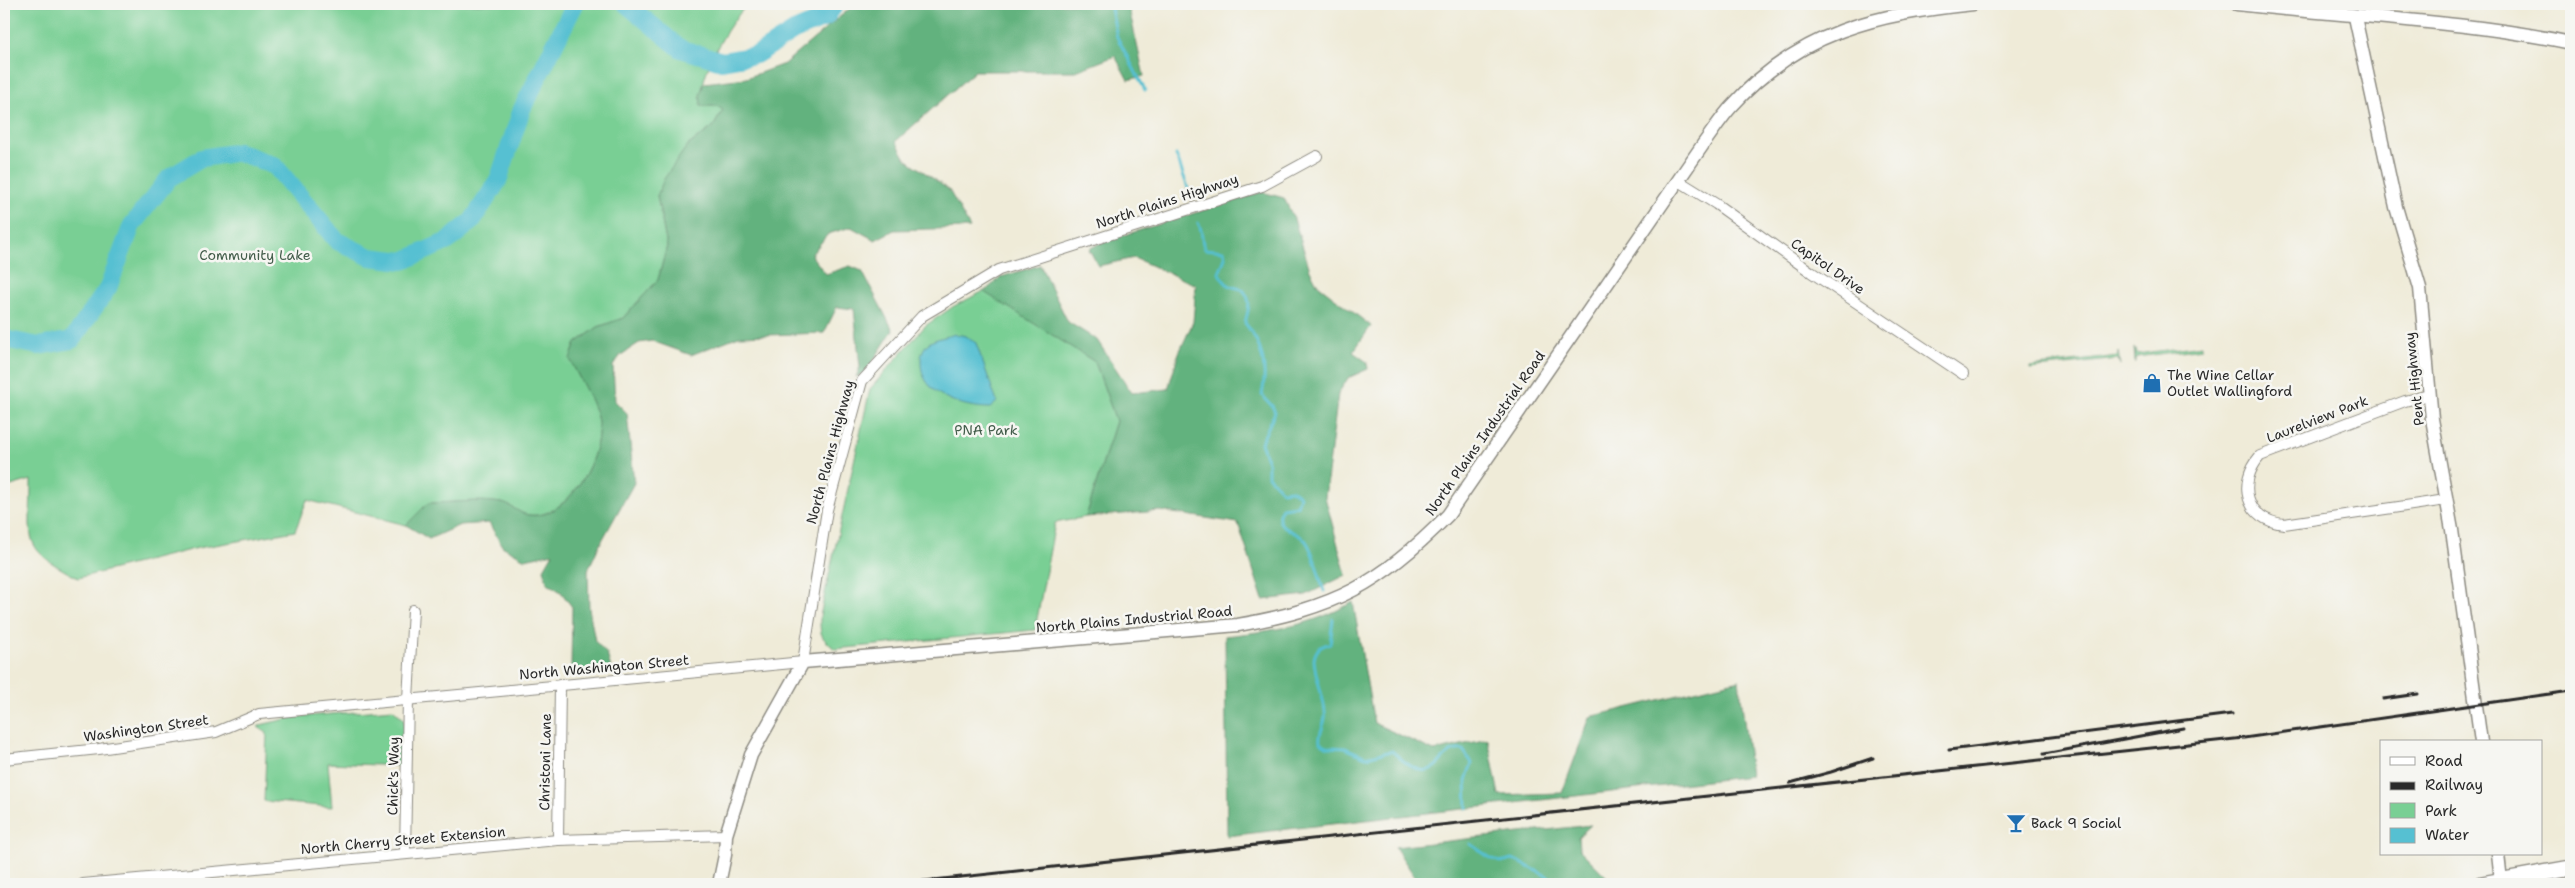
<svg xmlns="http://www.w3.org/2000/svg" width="2575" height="888" font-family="'Shantell Sans',sans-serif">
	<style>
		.green { fill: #79cf94; stroke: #527d60 }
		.forest { fill: #62b27e; stroke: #466e54 }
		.water { fill: #56c0d2; stroke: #40767e }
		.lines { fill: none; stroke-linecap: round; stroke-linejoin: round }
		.stream { stroke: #56c0d2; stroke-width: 3 }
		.river { stroke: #56c0d2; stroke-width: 18 }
		.minor-casing { stroke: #8d8b82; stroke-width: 12 }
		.tertiary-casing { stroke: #8d8b82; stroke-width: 15 }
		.primary-casing { stroke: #8d8b82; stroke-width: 18 }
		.minor { stroke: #fff; stroke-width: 10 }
		.tertiary { stroke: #fff; stroke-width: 12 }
		.primary { stroke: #fff; stroke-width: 15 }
		.rail { stroke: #2b2b2b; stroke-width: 3 }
		.labels { text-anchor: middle; stroke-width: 5; stroke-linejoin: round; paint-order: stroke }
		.street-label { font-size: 14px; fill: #2b2b2b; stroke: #f6f6f2 }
		.park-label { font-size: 14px; fill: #425c4a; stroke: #f6f6f2 }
		.poi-label { font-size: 14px; fill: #2b2b2b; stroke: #f6f6f2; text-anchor: start }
	</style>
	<rect width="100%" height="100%" fill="#f6f6f2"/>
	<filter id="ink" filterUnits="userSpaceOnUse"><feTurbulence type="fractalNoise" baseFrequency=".02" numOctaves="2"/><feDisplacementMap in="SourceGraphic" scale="10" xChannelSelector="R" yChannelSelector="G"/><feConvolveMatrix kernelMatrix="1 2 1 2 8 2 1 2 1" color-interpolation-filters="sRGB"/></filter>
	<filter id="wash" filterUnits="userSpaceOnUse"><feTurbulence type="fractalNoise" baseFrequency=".0096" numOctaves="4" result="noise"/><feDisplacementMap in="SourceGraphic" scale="20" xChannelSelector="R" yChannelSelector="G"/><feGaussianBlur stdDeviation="1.12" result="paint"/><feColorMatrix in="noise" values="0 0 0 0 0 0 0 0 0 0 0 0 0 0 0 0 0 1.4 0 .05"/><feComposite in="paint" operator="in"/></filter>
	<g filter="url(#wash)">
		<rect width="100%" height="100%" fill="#efebd8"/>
		<g class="green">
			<path d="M4,4H748C727,25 698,75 701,106H717L723,110L713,127L687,146L657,196L667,246L658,280L623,318L598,327L576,343L570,359C578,377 592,398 597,417C606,452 569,520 529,515C519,514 511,505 501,503C478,499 452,503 429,503L406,525L307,500L295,531L198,548L78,578C19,547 31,542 31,480L4,488Z"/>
			<path d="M984,291L1095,362L1116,421L1086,517L1055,523L1035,630L835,649C820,637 820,635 820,616L870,389L925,326L954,306Z"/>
			<polygon points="2202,345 2202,348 2137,357 2135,363 2134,348 2137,354"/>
			<polygon points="2118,351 2120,365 2118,359 2030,369 2030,367 2118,356"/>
			<polygon points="393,709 404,719 404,766 328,763 332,807 264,801 267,733 258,727 260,725 295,717"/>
		</g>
		<g class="forest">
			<path d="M855,4H1128L1144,76L1128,80L1115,56L1076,71H975L896,141L906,159L949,190L970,228L894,230L875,240L851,227L828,234L811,255L826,274L850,266L862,271L893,330L866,372L856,377L860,367L854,309L837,307L824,333L739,336L691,355L652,341L639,343L621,355L613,366L615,401L627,413L634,483L599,546L588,570L589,608L595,641L607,654L611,668L588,675L571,669L572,607L561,592L547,583L544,569L553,553L525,559L502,546L489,523L460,525L429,539L406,525L428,503C452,503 478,499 501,503C511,504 519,514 529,515C569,521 606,452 597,417C592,398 578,377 570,359L576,343L598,327L623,318L658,280L667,246L657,196L664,179L687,146L713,127L723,110L717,106H701L700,95L704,83L746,78L784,64Z"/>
			<polygon points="1262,192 1284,198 1294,219 1310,270 1318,285 1371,326 1353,352 1367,362 1368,369 1348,378 1338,394 1325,497 1346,575 1306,595 1263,600 1238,523 1160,511 1086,517 1116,421 1095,362 984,292 1001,277 1040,265 1068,322 1097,340 1132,393 1168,389 1178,355 1193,322 1196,285 1134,258 1098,266 1089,249 1102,242"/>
			<path d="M1353,602L1374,723L1434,751L1488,739L1499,795L1562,793L1590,717L1739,680L1751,776L1227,836L1225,636C1275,630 1309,627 1353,602Z"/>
			<polygon points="1591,825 1578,837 1579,849 1614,884 1419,883 1395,847"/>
		</g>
		<path class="water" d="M955,334L966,336L976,343L997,402L990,408C963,408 919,395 921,360C921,354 924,346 929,343C936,338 947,337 955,334Z"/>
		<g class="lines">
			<g class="stream">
				<polyline points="1110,4 1117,37 1145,90"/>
				<polyline points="1176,155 1191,196"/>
				<path d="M1198,223C1204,232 1200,240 1205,249L1224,251L1225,258L1219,273C1225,285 1230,287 1242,289C1253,300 1248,310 1245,323C1261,343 1268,368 1262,395L1272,406L1275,412L1261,443L1268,462V476L1282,491L1291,490L1300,496L1297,506L1282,508C1269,527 1297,531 1305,540C1314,550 1319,578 1324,591"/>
				<path d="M1333,619L1330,644C1320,645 1315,650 1314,660C1315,677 1323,694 1325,711C1327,723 1318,732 1320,742L1328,747L1345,748L1366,757L1392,751C1441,798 1435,745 1463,750L1472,763L1466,780L1467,808"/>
				<polyline points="1470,844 1489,857 1500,862 1513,859 1563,884"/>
			</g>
			<g class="river">
				<polyline points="626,4 681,49 722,61 756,55 794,31 825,18 836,4"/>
				<polyline points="4,339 39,346 72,340 108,288 132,225 169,178 202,158 239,152 275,166 337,241 370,257 403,261 448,241 472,221 498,181 522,109 575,4"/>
			</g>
		</g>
	</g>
	<g filter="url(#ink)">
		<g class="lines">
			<defs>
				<g id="minor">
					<polyline points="1679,181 1716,204 1811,272 1963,374"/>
					<path d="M2429,395L2405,401L2260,456C2237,483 2245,520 2284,524L2446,500"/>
					<polyline points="4,759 99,749 216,732 259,714 803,662 827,510 862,381 922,316 999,270 1262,186 1317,156"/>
					<polyline points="558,840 560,685"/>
					<polyline points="405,852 408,699 413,610"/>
					<polyline points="83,884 558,840 726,835"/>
				</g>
				<g id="tertiary">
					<path d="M2237,4C2348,17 2462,20 2571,43"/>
					<polyline points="2355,17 2396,207 2420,288 2432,419 2452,530 2481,742"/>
					<polyline points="2498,854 2501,881"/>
					<path d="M719,884L725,855L726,835L751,755L803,662L1238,625C1334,608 1380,585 1448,515L1704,143C1713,131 1721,118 1731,107C1799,31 1877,14 1973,4"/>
				</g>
				<polyline id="primary" points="2482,884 2571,868"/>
			</defs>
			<use href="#minor" class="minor-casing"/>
			<use href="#tertiary" class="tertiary-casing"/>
			<use href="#primary" class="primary-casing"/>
			<use href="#minor" class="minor"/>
			<use href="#tertiary" class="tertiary"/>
			<use href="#primary" class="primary"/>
			<g class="rail">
				<polyline points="2383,699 2418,694"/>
				<polyline points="1949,750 2232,714"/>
				<polyline points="2044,754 2183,728"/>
				<polyline points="1790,783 1831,772 1873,758"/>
				<polyline points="896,884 2244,738 2571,691"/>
			</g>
		</g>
	</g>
	<defs>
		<symbol id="shop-bare" viewBox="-9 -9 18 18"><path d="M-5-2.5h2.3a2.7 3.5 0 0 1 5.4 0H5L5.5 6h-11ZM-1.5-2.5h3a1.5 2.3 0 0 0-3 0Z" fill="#1f6fb2" stroke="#f6f6f2" stroke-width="2.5" paint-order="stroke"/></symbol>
		<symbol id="bar-bare" viewBox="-9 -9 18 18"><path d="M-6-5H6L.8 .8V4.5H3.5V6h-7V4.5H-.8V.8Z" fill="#1f6fb2" stroke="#f6f6f2" stroke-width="2.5" paint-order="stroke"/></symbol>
	</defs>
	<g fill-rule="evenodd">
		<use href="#shop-bare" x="2138" y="369" width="28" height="28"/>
		<use href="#bar-bare" x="2002" y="809" width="28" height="28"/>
	</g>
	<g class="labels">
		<g class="street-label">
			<text transform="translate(1167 201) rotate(-18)" y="5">North Plains Highway</text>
			<text transform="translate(1828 266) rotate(35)" y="5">Capitol Drive</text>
			<text transform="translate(2414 379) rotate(-96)" y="5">Pent Highway</text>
			<text transform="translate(2317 419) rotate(-21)" y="5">Laurelview Park</text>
			<text transform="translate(1485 433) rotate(-55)" y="5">North Plains Industrial Road</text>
			<text transform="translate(830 452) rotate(-75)" y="5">North Plains Highway</text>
			<text transform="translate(1134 619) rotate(-5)" y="5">North Plains Industrial Road</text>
			<text transform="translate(604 667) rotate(-5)" y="5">North Washington Street</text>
			<text transform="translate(146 728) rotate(-8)" y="5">Washington Street</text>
			<text transform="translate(545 762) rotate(-89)" y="5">Christoni Lane</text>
			<text transform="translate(393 776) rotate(-89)" y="5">Chick's Way</text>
			<text transform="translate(403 840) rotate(-5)" y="5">North Cherry Street Extension</text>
		</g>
		<g class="park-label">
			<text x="255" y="260">Community Lake</text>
			<text x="986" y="435">PNA Park</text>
		</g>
		<g class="poi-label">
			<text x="2167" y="380">The Wine Cellar<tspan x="2167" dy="16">Outlet Wallingford</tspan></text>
			<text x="2031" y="828">Back 9 Social</text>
		</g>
	</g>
	<rect width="2575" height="888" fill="none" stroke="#f6f6f2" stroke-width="20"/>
	<rect x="2380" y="740" width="162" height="115" fill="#f6f6f2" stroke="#a5a5a2"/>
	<rect x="2390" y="757" width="25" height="8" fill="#ffffff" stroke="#a5a5a2"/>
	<text x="2425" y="766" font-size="15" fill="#2b2b2b">Road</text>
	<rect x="2390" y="782" width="25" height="8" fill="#2b2b2b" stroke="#a5a5a2"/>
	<text x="2425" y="790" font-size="15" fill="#2b2b2b">Railway</text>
	<rect x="2390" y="803" width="25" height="15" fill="#79cf94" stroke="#a5a5a2"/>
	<text x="2425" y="816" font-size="15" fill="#2b2b2b">Park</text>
	<rect x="2390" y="828" width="25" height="15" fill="#56c0d2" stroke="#a5a5a2"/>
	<text x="2425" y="840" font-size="15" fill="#2b2b2b">Water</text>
</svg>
